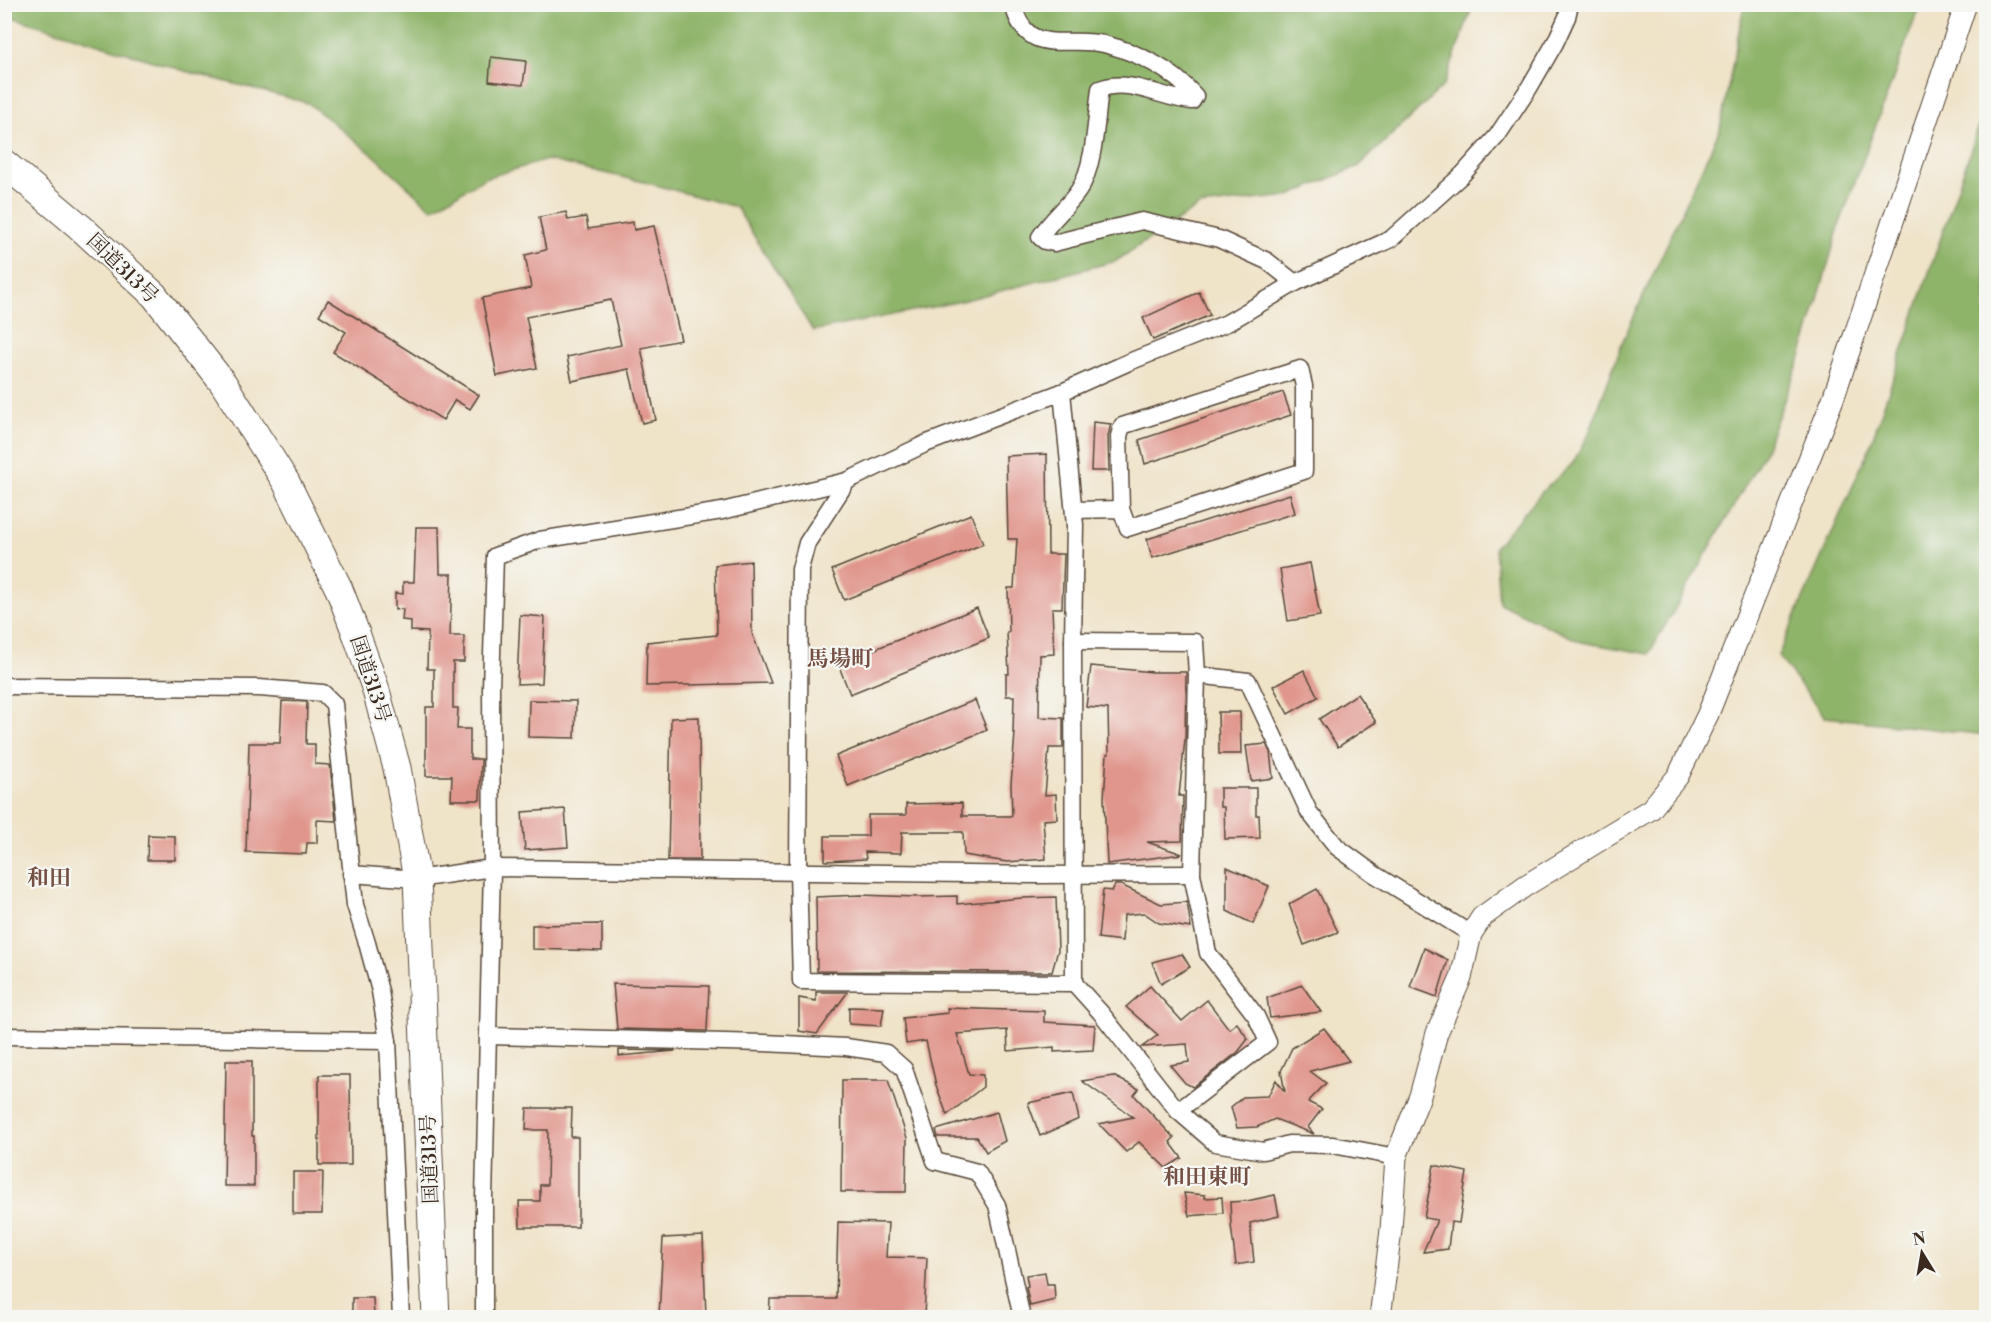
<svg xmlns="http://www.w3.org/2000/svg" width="1991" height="1322" font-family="'Libre Bodoni','Noto Serif JP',serif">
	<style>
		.forest { fill: #8eb469; stroke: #646f44; stroke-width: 1.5 }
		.building { fill: #e0968d }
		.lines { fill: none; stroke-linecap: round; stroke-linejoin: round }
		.minor-casing { stroke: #564638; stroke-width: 19 }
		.tertiary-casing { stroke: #564638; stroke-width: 23 }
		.trunk-casing { stroke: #564638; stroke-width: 29 }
		.minor { stroke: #fff; stroke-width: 16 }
		.tertiary { stroke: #fff; stroke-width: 21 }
		.trunk { stroke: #fff; stroke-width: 27 }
		.labels { text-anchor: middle; stroke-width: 4.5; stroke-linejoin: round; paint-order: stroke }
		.street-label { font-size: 20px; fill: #3b2a1e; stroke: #f6f6f2 }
		.quarter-label { font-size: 22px; font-weight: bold; fill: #755045; stroke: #f6f6f2 }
	</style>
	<rect width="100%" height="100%" fill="#f6f6f2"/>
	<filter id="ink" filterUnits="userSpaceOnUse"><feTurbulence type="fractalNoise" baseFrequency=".0167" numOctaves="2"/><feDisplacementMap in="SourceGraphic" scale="12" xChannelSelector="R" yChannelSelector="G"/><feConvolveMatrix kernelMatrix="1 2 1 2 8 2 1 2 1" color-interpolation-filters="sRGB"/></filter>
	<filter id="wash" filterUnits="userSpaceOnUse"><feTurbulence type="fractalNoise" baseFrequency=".008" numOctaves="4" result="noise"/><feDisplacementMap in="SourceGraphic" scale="24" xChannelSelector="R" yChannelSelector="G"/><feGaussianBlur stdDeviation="1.35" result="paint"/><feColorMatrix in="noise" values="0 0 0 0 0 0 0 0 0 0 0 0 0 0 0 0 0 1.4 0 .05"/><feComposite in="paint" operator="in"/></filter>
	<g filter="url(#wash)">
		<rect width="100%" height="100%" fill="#efe3c8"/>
		<g class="forest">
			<polygon points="5,4 1473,5 1444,85 1359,166 1289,196 1199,206 1116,261 962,301 813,331 736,207 644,182 547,160 485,178 432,209 377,158 308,103 185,71 5,15"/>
			<polygon points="1744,5 1920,5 1840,223 1802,354 1764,453 1649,654 1581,642 1499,603 1495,547 1542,492 1572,464 1588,436 1624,338 1720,129"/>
			<polygon points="1986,105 1986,735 1825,717 1778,656 1869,449"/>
		</g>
		<g id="blocks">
			<g class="building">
				<polygon points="491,57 526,61 523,85 489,81"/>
				<polygon points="566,212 568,220 586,217 588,229 633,222 634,230 654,226 681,340 641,348 656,420 642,423 629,369 572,381 567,357 621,345 611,300 526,317 537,368 497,376 482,298 531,288 525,255 546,250 539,217"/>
				<polygon points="1199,292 1210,315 1153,340 1143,318"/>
				<polygon points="328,300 479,395 470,409 455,400 443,420 333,352 346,332 319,315"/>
				<polygon points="1283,392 1291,415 1145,464 1139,440"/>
				<polygon points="1093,422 1111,424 1108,436 1109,471 1091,471"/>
				<polygon points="1047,454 1048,554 1064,554 1062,608 1052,608 1054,654 1040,655 1039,717 1063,718 1063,748 1049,748 1045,795 1056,794 1057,819 1043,820 1046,859 1007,862 964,855 963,832 902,832 901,853 865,852 866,859 825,861 825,836 868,836 868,815 906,815 906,804 962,803 962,816 1012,816 1011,784 1015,733 1013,733 1014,696 1006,696 1006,674 1009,674 1007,632 1009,632 1008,588 1014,588 1017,539 1008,539 1006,456"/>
				<polygon points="1290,494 1295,513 1152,558 1147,539"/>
				<polygon points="971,514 983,544 844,600 832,570"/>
				<polygon points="416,527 439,527 440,574 452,574 450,636 464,636 464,662 453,662 453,708 458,708 457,729 470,729 470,759 481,759 480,800 451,800 452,776 426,776 426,707 434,707 434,669 427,669 428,632 411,631 411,621 402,620 403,609 395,610 395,593 403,594 403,582 414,582"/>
				<polygon points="751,561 752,633 771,683 646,686 647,642 717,635 715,565"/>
				<polygon points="1310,563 1320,616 1288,621 1280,569"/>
				<polygon points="977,608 989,638 850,694 838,664"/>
				<polygon points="520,615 545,617 542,683 517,684"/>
				<polygon points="1091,666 1153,672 1186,672 1185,739 1179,796 1183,796 1182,841 1147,842 1182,854 1107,864 1104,798 1107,754 1109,754 1108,709 1086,707"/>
				<polygon points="1304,670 1318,697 1288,714 1273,686"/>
				<polygon points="1357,694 1376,722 1338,747 1319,719"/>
				<polygon points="529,700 576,701 575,738 528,737"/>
				<polygon points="975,700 987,730 848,786 836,756"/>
				<polygon points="282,701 307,702 306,744 315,744 315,764 330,765 336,821 317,820 317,843 307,843 306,854 246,852 249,743 280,743"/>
				<polygon points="1218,712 1240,712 1241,754 1219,754"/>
				<polygon points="699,717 700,860 668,860 671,718"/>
				<polygon points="1266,744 1270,752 1273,778 1251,781 1246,746"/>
				<polygon points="1220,788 1256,788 1256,815 1259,815 1260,838 1225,839 1224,807 1220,807"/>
				<polygon points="565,809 568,847 525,850 522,812"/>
				<polygon points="148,835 175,836 175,860 147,860"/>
				<polygon points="1227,867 1269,886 1253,924 1227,911"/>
				<polygon points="1115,885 1121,885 1161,904 1187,902 1191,928 1159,923 1144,913 1124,915 1122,941 1098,938 1103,890 1112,891"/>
				<polygon points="1317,889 1338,932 1304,945 1289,904"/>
				<polygon points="860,895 917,897 957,896 957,904 1022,898 1056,897 1058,950 1052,972 817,971 816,897"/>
				<polygon points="602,924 602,951 532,949 532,925"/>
				<polygon points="1424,948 1448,960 1437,997 1410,987"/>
				<polygon points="1182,954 1190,967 1161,984 1152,962"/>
				<polygon points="613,984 709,986 707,1031 617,1029"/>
				<polygon points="1302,985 1321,1012 1270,1018 1267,998"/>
				<polygon points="1150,986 1182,1021 1207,1000 1229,1029 1237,1023 1248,1039 1238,1052 1193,1087 1185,1083 1170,1065 1189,1062 1187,1044 1142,1047 1158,1035 1126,1007"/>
				<polygon points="816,992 847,992 847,993 817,1034 799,1031 799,998 816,1001"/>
				<polygon points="849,1007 884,1008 881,1026 849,1024"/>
				<polygon points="947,1008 1044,1011 1044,1022 1095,1025 1093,1050 1054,1052 1054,1047 1008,1051 1007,1030 957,1034 969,1074 983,1075 983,1087 947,1115 936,1085 926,1041 906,1044 903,1018 948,1013"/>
				<polygon points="1324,1028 1349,1061 1310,1071 1326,1083 1308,1102 1322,1109 1308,1127 1314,1134 1275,1119 1257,1127 1237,1128 1231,1107 1243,1097 1268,1096 1276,1080 1285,1092 1281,1071 1292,1048"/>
				<polygon points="619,1050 676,1051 619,1056"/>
				<polygon points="226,1061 252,1061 252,1136 254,1136 254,1186 224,1186"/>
				<polygon points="319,1075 350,1075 351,1165 319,1165"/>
				<polygon points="1113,1076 1139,1089 1134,1095 1174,1138 1170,1142 1182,1158 1166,1168 1139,1142 1126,1152 1099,1124 1133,1117 1082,1081"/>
				<polygon points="842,1080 888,1080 907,1138 906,1192 841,1192"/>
				<polygon points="1073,1093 1079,1119 1040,1136 1028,1103"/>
				<polygon points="527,1108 572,1108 571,1137 578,1137 578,1227 520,1227 519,1201 540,1201 540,1185 547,1185 548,1130 526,1130"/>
				<polygon points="997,1112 1005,1141 986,1152 977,1137 938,1137 936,1130"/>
				<polygon points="1434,1165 1467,1172 1459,1223 1451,1222 1448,1249 1423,1252 1437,1220 1424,1218"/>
				<polygon points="293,1172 323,1172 322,1214 293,1214"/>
				<polygon points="1184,1193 1205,1195 1205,1198 1222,1197 1223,1213 1189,1216"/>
				<polygon points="1275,1195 1279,1216 1250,1223 1254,1262 1236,1265 1231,1225 1230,1202 1247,1201"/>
				<polygon points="838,1222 888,1223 886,1257 927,1258 924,1317 769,1317 770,1299 836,1299"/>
				<polygon points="703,1236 706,1317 659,1317 663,1238"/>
				<polygon points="1045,1272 1047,1284 1054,1284 1055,1300 1030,1306 1026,1287 1028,1286 1026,1275"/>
				<polygon points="352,1298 373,1298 374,1317 352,1317"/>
			</g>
		</g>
	</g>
	<g filter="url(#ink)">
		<use href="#blocks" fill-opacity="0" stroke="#564638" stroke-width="1.5"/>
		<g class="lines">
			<defs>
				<g id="minor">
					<path d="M1013,4C1026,59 1066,35 1104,44C1137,52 1173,70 1195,96L1192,101C1163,99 1129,77 1100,89C1096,119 1095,165 1079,190C1068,207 1051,219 1040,237L1045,241L1054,243L1142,221L1219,239L1267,261L1295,283"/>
					<polyline points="1062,392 1075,525 1073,641 1074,983 1101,1013 1178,1111 1215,1143 1263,1151 1289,1144 1333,1145 1396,1157"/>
					<polyline points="847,481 807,543 800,569 798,871 801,981 1074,983"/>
					<polyline points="1074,510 1121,509 1128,528 1304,471 1304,386 1300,369 1122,426 1119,436 1121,509"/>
					<polyline points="1073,641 1195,642 1197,675 1192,874 1208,953 1256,1016 1268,1042 1178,1111"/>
					<polyline points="1197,675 1248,681 1309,812 1337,847 1374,874 1471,934"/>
					<polyline points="4,686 259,688 323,693 334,704 355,905 367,943 380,991 388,1041 401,1318"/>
					<polyline points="351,874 417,879 492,868 1038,875 1192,874"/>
					<polyline points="4,1036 388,1041"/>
					<polyline points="488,1036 764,1043 846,1047 886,1053 904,1069 935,1161 977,1172 997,1205 1022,1318"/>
					<polyline points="484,1318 484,1199 492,868 491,688 495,556 540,540 722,511 847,481 925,444 1062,392 1129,362 1227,323 1295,283 1391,239 1462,175 1497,136 1529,88 1555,43 1567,17 1570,4"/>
				</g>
				<polyline id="tertiary" points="1380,1318 1391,1230 1396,1157 1420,1096 1437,1033 1461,978 1471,934 1482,917 1525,886 1651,809 1678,776 1708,714 1833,399 1966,4"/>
				<polyline id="trunk" points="4,163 79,226 154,295 223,383 286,482 339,589 357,636 375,687 397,768 417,879 436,1318"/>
			</defs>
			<use href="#minor" class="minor-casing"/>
			<use href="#tertiary" class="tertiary-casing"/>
			<use href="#trunk" class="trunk-casing"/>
			<use href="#minor" class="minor"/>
			<use href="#tertiary" class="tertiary"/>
			<use href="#trunk" class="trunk"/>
		</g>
	</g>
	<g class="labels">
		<g class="street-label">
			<text transform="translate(123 268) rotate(44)" y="7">国道313号</text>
			<text transform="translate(371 679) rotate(72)" y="7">国道313号</text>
			<text transform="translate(429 1159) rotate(-92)" y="7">国道313号</text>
		</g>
		<g class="quarter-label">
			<text x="840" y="666">馬場町</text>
			<text x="49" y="885">和田</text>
			<text x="1207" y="1184">和田東町</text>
		</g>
	</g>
	<rect width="1991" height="1322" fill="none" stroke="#f6f6f2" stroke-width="24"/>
	<g transform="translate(1922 1253) rotate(349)" stroke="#f6f6f2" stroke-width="4.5" paint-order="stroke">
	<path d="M0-4.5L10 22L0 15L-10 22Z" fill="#3b2a1e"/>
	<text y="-9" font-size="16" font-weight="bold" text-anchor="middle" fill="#3b2a1e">N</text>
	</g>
</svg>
